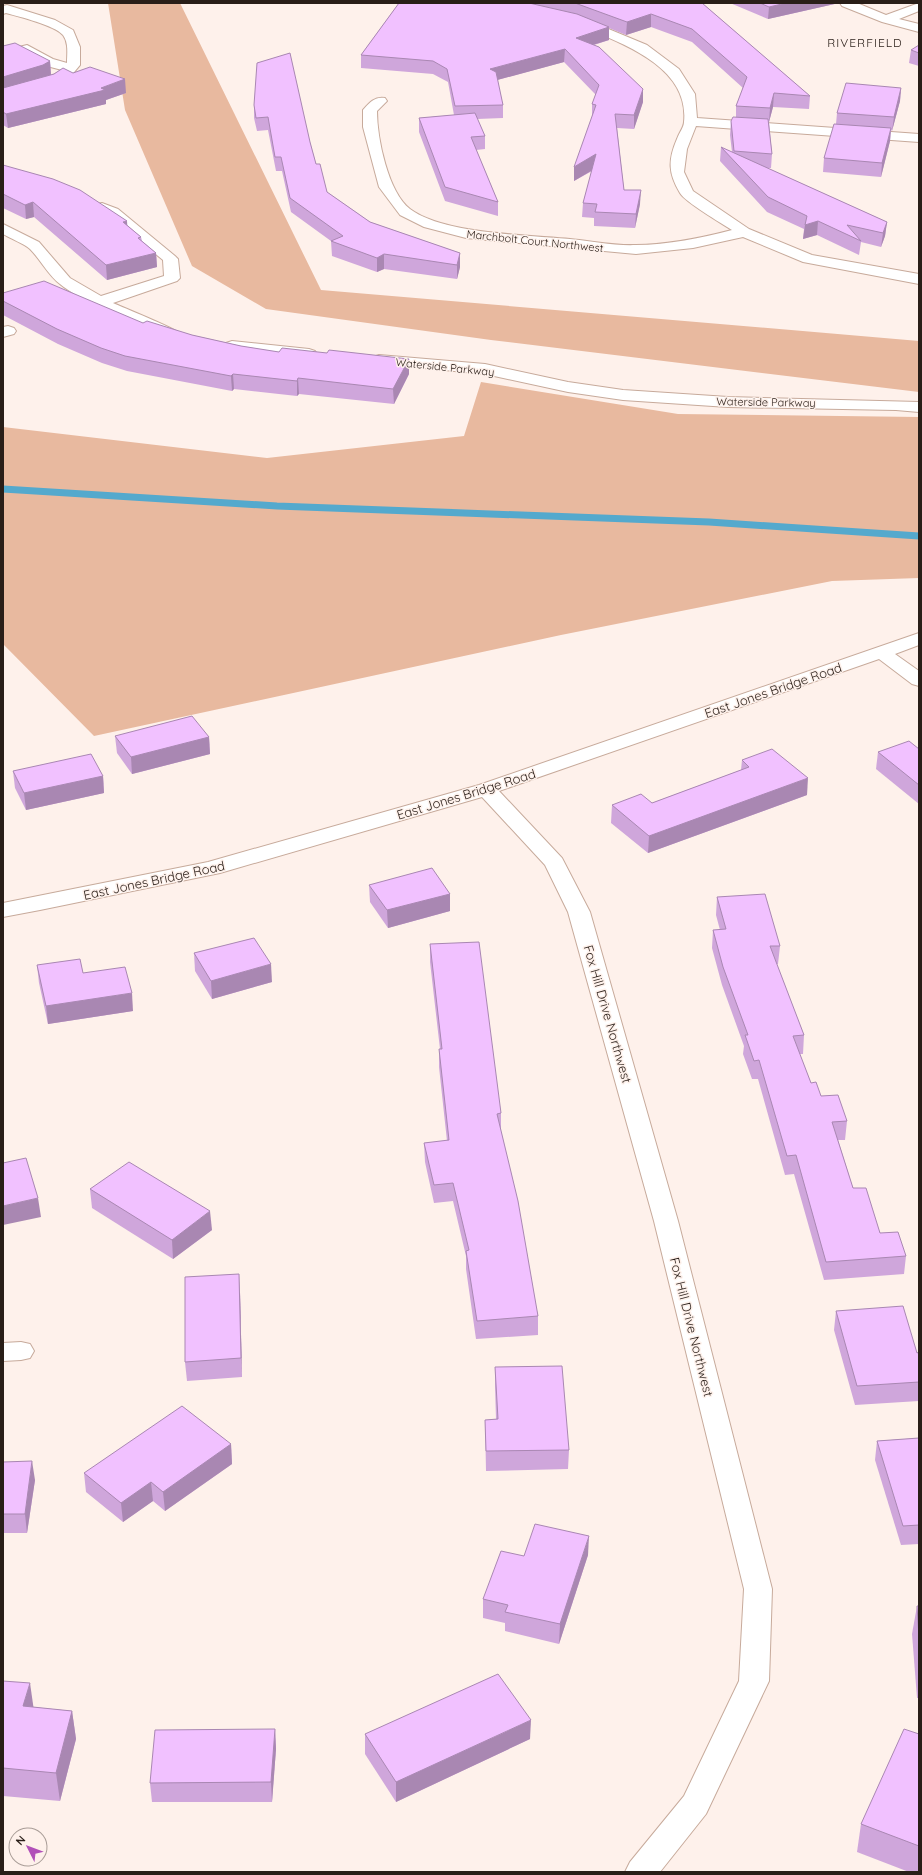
<svg xmlns="http://www.w3.org/2000/svg" width="922" height="1875" font-family="Quicksand,sans-serif">
	<style>
		.green { fill: #e8b99f }
		.lines { fill: none; stroke-linecap: round; stroke-linejoin: round }
		.stream { stroke: #54a9cd; stroke-width: 7 }
		.minor-casing { stroke: #c7aa9b; stroke-width: 2 }
		.minor { fill: #fff; fill-rule: evenodd }
		.wall { fill: #cfa6db }
		.shaded-wall { fill: #a987b2 }
		.building { fill: #f1c1ff; stroke: #a987b2 }
		.labels { text-anchor: middle; stroke-width: 3; stroke-linejoin: round; paint-order: stroke }
		.far-street-label { font-size: 11px; fill: #291e18; stroke: #fef1eb }
		.far-neighbourhood-label { font-size: 12px; letter-spacing: 1px; fill: #291e18; stroke: #fef1eb }
		.street-label { font-size: 13px; fill: #291e18; stroke: #fef1eb }
	</style>
	<rect width="100%" height="100%" fill="#fef1eb"/>
	<g class="green">
		<polygon points="108,3 180,3 321,290 919,341 919,392 491,340 266,309 192,266 125,110"/>
		<polygon points="481,382 678,414 919,417 919,578 832,581 561,635 94,736 3,644 3,427 267,458 464,436"/>
	</g>
	<g class="lines">
		<polyline class="stream" points="3,489 277,506 709,522 919,536"/>
		<defs>
			<g id="minor">
				<polygon points="840,3 857,3 886,15 919,3 919,11 899,19 919,24 919,32 882,22 842,6"/>
				<path d="M7,5L55,20L73,30L80,47V65L70,77L55,86L3,101V93L45,80L62,70L43,65L25,53L3,59V51L27,45L53,59L67,63C67,54 69,43 63,35C54,25 20,17 6,13L3,14V6Z"/>
				<path d="M582,18L647,45L679,69L695,94L697,118L919,134V142L696,126L687,149L684,172L693,191L749,229L812,255L919,274V284L803,262L743,237L693,248L636,254L466,238L424,227L400,215L379,187L363,127V110C369,103 375,96 385,98L387,101L377,111C377,138 388,192 410,209C443,234 528,235 570,239C592,241 614,246 636,245C668,245 701,238 732,230C721,223 685,202 680,193C668,173 668,160 677,139C679,133 684,127 684,122C690,65 618,42 578,25L576,22L578,19Z"/>
				<path d="M102,203L118,209L175,256L178,259L180,278L177,281L113,303C122,307 176,329 179,333L177,336C158,341 76,298 60,284C48,275 41,260 30,249C23,243 11,239 3,234V224L39,242L70,278L101,296L164,276L163,260L108,215L97,210L95,207L97,204Z"/>
				<polygon points="8,326 14,328 16,331 14,334 3,337 3,327"/>
				<polygon points="232,341 309,349 315,351 317,354 315,357 309,359 226,349 224,346 226,343"/>
				<polygon points="379,355 485,364 568,382 623,390 728,397 919,402 919,412 896,410 728,407 623,400 568,392 485,374 373,363 371,360 373,357"/>
				<polygon points="919,633 919,645 895,654 919,671 919,686 912,684 879,659 499,791 562,858 590,912 678,1221 772,1589 769,1681 706,1814 660,1872 625,1872 630,1862 684,1796 739,1681 744,1589 654,1221 568,912 545,865 482,797 220,873 40,910 3,917 3,903 208,862 479,785"/>
				<polygon points="21,1342 30,1344 34,1351 30,1358 21,1360 3,1361 3,1343"/>
			</g>
		</defs>
		<use href="#minor" class="minor-casing"/>
		<use href="#minor" class="minor"/>
	</g>
	<g class="wall">
		<polygon points="399,3 702,3 810,96 809,109 773,107 769,122 772,154 771,168 767,168 887,222 885,236 881,247 861,242 859,255 817,235 803,239 804,229 767,212 720,161 721,147 732,152 730,135 731,121 736,117 736,106 743,88 692,42 651,27 626,35 609,28 609,40 594,45 643,102 634,129 617,128 624,190 640,204 635,228 594,226 594,218 582,217 583,203 592,171 574,181 592,117 592,104 596,95 564,62 497,80 503,105 503,118 477,119 485,136 485,149 476,150 498,202 498,216 445,201 419,132 419,118 454,115 448,82 433,74 361,68 361,55"/>
		<polygon points="730,3 839,3 768,19"/>
		<polygon points="919,45 919,66 909,63 911,50"/>
		<polygon points="3,46 50,61 51,75 73,73 126,93 106,100 106,104 8,128 3,125"/>
		<polygon points="901,88 900,101 892,131 891,130 890,141 881,177 823,172 824,158 836,124 837,113"/>
		<polygon points="254,105 310,142 316,164 327,192 370,222 460,253 460,267 457,279 384,269 377,272 332,256 331,241 291,212 282,171 276,171 268,130 257,131 254,118"/>
		<polygon points="3,165 127,225 141,237 142,241 156,253 157,267 107,280 34,217 26,219 3,208"/>
		<polygon points="3,293 143,323 192,335 241,346 409,374 394,404 299,394 297,396 234,389 232,391 127,371 102,363 58,344 3,315"/>
		<polygon points="115,736 209,737 210,754 132,774 117,753"/>
		<polygon points="919,749 919,804 876,769 878,752"/>
		<polygon points="742,760 807,795 648,853 611,823 612,805 652,803 741,770"/>
		<polygon points="13,771 103,776 104,793 26,810 15,788"/>
		<polygon points="369,885 450,894 450,911 388,928 370,902"/>
		<polygon points="717,897 780,946 778,964 776,964 804,1035 803,1054 799,1054 811,1083 821,1096 847,1121 845,1140 838,1140 853,1188 880,1233 906,1256 904,1274 824,1280 794,1174 785,1175 758,1079 752,1079 743,1054 744,1046 722,985 712,948 713,930 720,930 716,915"/>
		<polygon points="430,944 501,1113 501,1131 538,1316 538,1335 476,1339 466,1269 466,1256 453,1201 434,1203 425,1162 424,1143 447,1141 439,1067 439,1049 440,1049 430,962"/>
		<polygon points="194,953 272,982 212,999 195,971"/>
		<polygon points="37,965 83,973 133,1011 48,1024 39,983"/>
		<polygon points="90,1189 212,1230 173,1259 92,1208"/>
		<polygon points="240,1292 242,1377 187,1381 185,1362"/>
		<polygon points="836,1311 917,1353 919,1352 919,1401 855,1405 834,1330"/>
		<polygon points="495,1367 569,1450 568,1469 486,1471 485,1420 496,1419 495,1386"/>
		<polygon points="919,1438 919,1544 901,1545 875,1460 877,1441"/>
		<polygon points="231,1444 232,1464 165,1511 153,1501 123,1522 86,1492 84,1473"/>
		<polygon points="3,1462 35,1480 27,1533 3,1533"/>
		<polygon points="588,1555 559,1644 505,1631 505,1623 483,1618 483,1599 524,1556"/>
		<polygon points="917,1606 919,1606 919,1698 917,1698 912,1634"/>
		<polygon points="3,1681 33,1707 72,1711 76,1739 60,1801 3,1796"/>
		<polygon points="275,1729 276,1749 272,1802 152,1802 150,1783"/>
		<polygon points="365,1734 530,1739 396,1802 365,1754"/>
		<polygon points="919,1734 919,1872 909,1872 857,1852 861,1824"/>
	</g>
	<g class="shaded-wall">
		<polygon points="786,3 839,3 768,19 769,7"/>
		<polygon points="651,14 651,27 626,35 627,22"/>
		<polygon points="609,27 609,40 576,50 576,38"/>
		<polygon points="565,49 564,62 490,82 490,69"/>
		<polygon points="50,61 51,75 3,91 3,77"/>
		<polygon points="125,79 126,93 106,100 106,104 8,128 6,114 101,88"/>
		<polygon points="901,88 900,101 892,131 894,117"/>
		<polygon points="643,89 643,102 634,129 634,115"/>
		<polygon points="774,93 773,107 769,122 770,108"/>
		<polygon points="891,128 890,141 881,177 882,163"/>
		<polygon points="596,154 596,168 574,181 574,167"/>
		<polygon points="641,190 640,204 635,228 636,214"/>
		<polygon points="33,202 34,217 26,219 25,205"/>
		<polygon points="127,221 128,235 123,222"/>
		<polygon points="818,221 817,235 803,239 805,225"/>
		<polygon points="887,222 885,236 881,247 883,233"/>
		<polygon points="156,253 157,267 107,280 106,265"/>
		<polygon points="460,253 460,267 457,279 457,265"/>
		<polygon points="384,254 384,269 377,272 377,258"/>
		<polygon points="409,359 409,374 394,404 393,389"/>
		<polygon points="233,374 234,389 232,391 231,376"/>
		<polygon points="298,378 299,394 297,396 297,381"/>
		<polygon points="209,737 210,754 132,774 131,757"/>
		<polygon points="103,776 104,793 26,810 24,793"/>
		<polygon points="808,778 807,795 648,853 649,836"/>
		<polygon points="450,894 450,911 388,928 387,910"/>
		<polygon points="271,964 272,982 212,999 211,981"/>
		<polygon points="132,993 133,1011 48,1024 46,1006"/>
		<polygon points="38,1198 41,1217 3,1225 3,1206"/>
		<polygon points="210,1211 212,1230 173,1259 172,1240"/>
		<polygon points="239,1274 240,1292 242,1377 241,1358"/>
		<polygon points="231,1444 232,1464 165,1511 163,1492"/>
		<polygon points="32,1461 35,1480 27,1533 25,1514"/>
		<polygon points="151,1482 153,1501 123,1522 121,1503"/>
		<polygon points="589,1536 588,1555 559,1644 560,1624"/>
		<polygon points="30,1683 34,1711 23,1706"/>
		<polygon points="72,1711 76,1739 60,1801 56,1773"/>
		<polygon points="531,1720 530,1739 396,1802 396,1782"/>
		<polygon points="275,1729 276,1749 272,1802 271,1782"/>
	</g>
	<g class="building">
		<polygon points="399,3 529,3 577,14 609,27 576,38 599,47 643,89 634,115 615,114 624,190 641,190 636,214 595,212 597,204 583,203 596,154 574,167 596,105 592,104 599,85 565,49 490,69 496,72 503,105 455,106 447,69 433,61 361,55"/>
		<polygon points="575,3 702,3 810,96 774,93 770,108 736,106 747,77 692,29 651,14 627,22"/>
		<polygon points="760,3 786,3 769,7"/>
		<polygon points="15,43 50,61 43,65 3,77 3,46"/>
		<polygon points="919,45 919,53 911,50"/>
		<polygon points="290,53 310,142 316,164 320,164 327,192 370,222 460,253 457,265 384,254 377,258 331,241 343,236 290,198 281,157 275,157 268,117 256,118 254,105 257,63"/>
		<polygon points="90,67 125,79 101,88 105,90 6,114 3,112 3,88 54,74 63,68 73,73"/>
		<polygon points="846,83 901,88 894,117 837,113"/>
		<polygon points="475,113 485,136 471,137 498,202 445,187 419,118"/>
		<polygon points="733,117 768,119 772,154 734,151 731,121"/>
		<polygon points="834,124 891,128 882,163 824,158"/>
		<polygon points="721,147 887,222 883,233 847,225 861,241 818,221 805,225 807,216 768,197"/>
		<polygon points="3,165 10,167 53,179 80,190 127,221 123,222 141,237 138,238 156,253 106,265 33,202 25,205 3,194"/>
		<polygon points="44,281 143,323 147,321 192,335 241,346 279,352 282,348 327,353 329,350 409,359 393,389 298,378 297,381 233,374 231,376 125,356 101,348 57,329 3,301 3,293"/>
		<polygon points="192,716 209,737 131,757 115,736"/>
		<polygon points="909,741 919,749 919,785 878,752"/>
		<polygon points="772,749 808,778 649,836 612,805 641,794 652,803 749,767 742,760"/>
		<polygon points="91,754 103,776 24,793 13,771"/>
		<polygon points="432,868 450,894 387,910 369,885"/>
		<polygon points="765,894 780,946 770,946 804,1035 793,1036 811,1083 816,1082 821,1096 838,1095 847,1121 832,1122 853,1188 866,1188 880,1233 898,1232 906,1256 826,1262 796,1155 787,1156 759,1060 754,1061 745,1035 748,1035 723,967 713,930 726,929 717,897"/>
		<polygon points="254,938 271,964 211,981 194,953"/>
		<polygon points="479,942 501,1113 497,1114 518,1201 538,1316 477,1321 466,1251 469,1250 453,1183 434,1185 424,1143 449,1140 439,1049 442,1049 430,944"/>
		<polygon points="80,959 83,973 125,967 132,993 46,1006 37,965"/>
		<polygon points="26,1158 38,1198 3,1206 3,1163"/>
		<polygon points="129,1162 210,1211 172,1240 90,1189"/>
		<polygon points="239,1274 241,1358 185,1362 185,1277"/>
		<polygon points="903,1306 917,1353 919,1352 919,1382 857,1386 836,1311"/>
		<polygon points="562,1366 569,1450 486,1451 485,1420 498,1419 495,1367"/>
		<polygon points="182,1406 231,1444 163,1492 151,1482 121,1503 84,1473"/>
		<polygon points="919,1438 919,1525 903,1526 877,1441"/>
		<polygon points="32,1461 25,1514 3,1514 3,1462"/>
		<polygon points="535,1524 589,1536 560,1624 505,1612 508,1605 483,1599 501,1551 524,1556"/>
		<polygon points="917,1606 919,1606 919,1637"/>
		<polygon points="498,1674 531,1720 396,1782 365,1734"/>
		<polygon points="3,1681 30,1683 23,1706 72,1711 56,1773 3,1768"/>
		<polygon points="275,1729 271,1782 150,1783 155,1730"/>
		<polygon points="904,1729 919,1734 919,1846 861,1824"/>
	</g>
	<g class="labels">
		<g class="far-street-label">
			<text transform="translate(535 241) rotate(6)" y="4">Marchbolt Court Northwest</text>
			<text transform="translate(445 367) rotate(6)" y="4">Waterside Parkway</text>
			<text transform="translate(766 402) rotate(1)" y="4">Waterside Parkway</text>
		</g>
		<g class="far-neighbourhood-label">
			<text x="865" y="47">RIVERFIELD</text>
		</g>
		<g class="street-label">
			<text transform="translate(773 690) rotate(-19)" y="5">East Jones Bridge Road</text>
			<text transform="translate(466 794) rotate(-17)" y="5">East Jones Bridge Road</text>
			<text transform="translate(154 880) rotate(-12)" y="5">East Jones Bridge Road</text>
			<text transform="translate(608 1014) rotate(74)" y="5">Fox Hill Drive Northwest</text>
			<text transform="translate(692 1327) rotate(76)" y="5">Fox Hill Drive Northwest</text>
		</g>
	</g>
	<rect width="922" height="1875" fill="none" stroke="#291e18" stroke-width="8"/>
	<g transform="translate(28 1847) rotate(312)"><circle r="19" fill="#fef1eb" stroke="#a99d97"/>
	<path d="M0-3L7 15L0 10L-7 15Z" fill="#b150b8"/>
	<text y="-6" font-size="11" font-weight="bold" text-anchor="middle" fill="#291e18">N</text>
	</g>
</svg>
